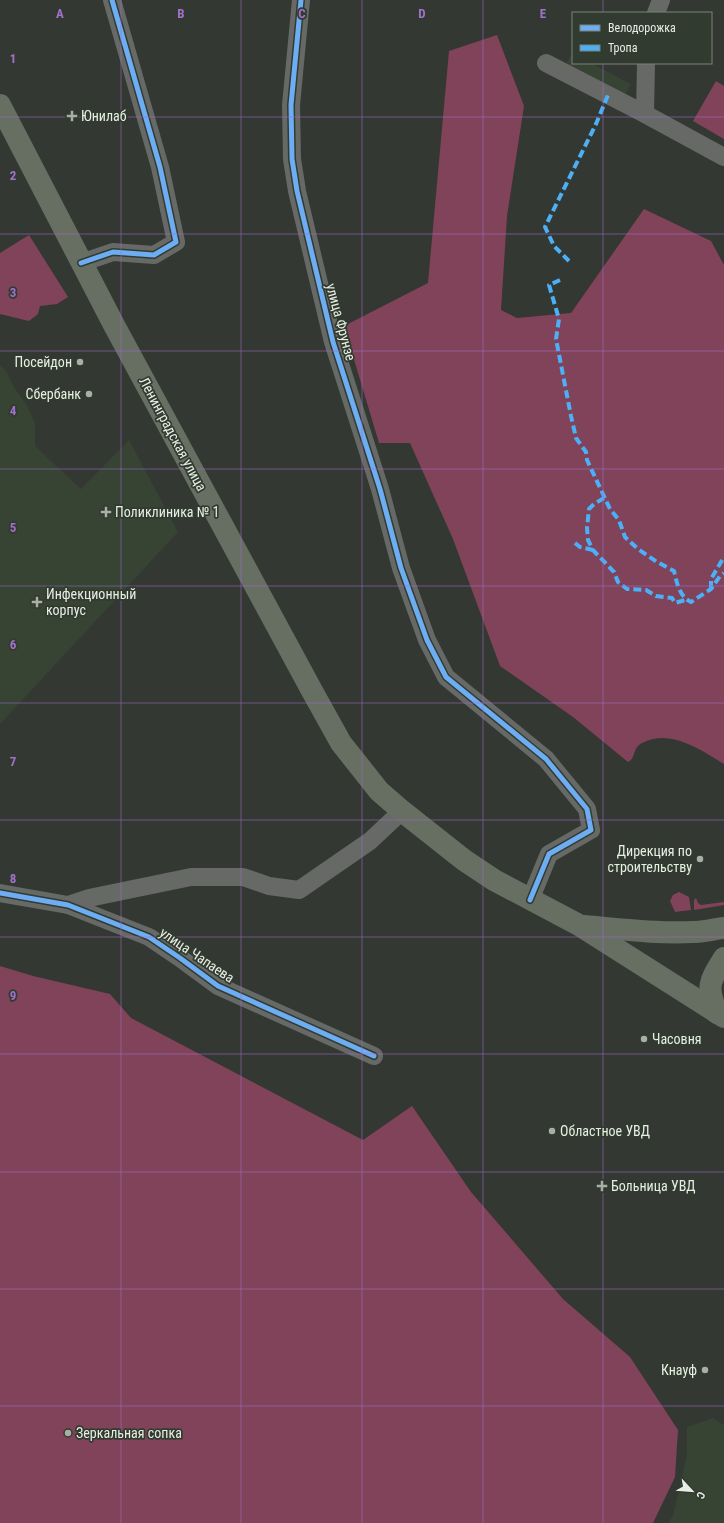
<svg xmlns="http://www.w3.org/2000/svg" width="724" height="1523" font-family="'Roboto Condensed',sans-serif">
	<style>
		.built { fill: #374333 }
		.green { fill: #81435a }
		.lines { fill: none; stroke-linecap: round; stroke-linejoin: round }
		.minor { stroke: #666965; stroke-width: 18 }
		.major { stroke: #676f63; stroke-width: 22 }
		.quiet { stroke: #4cb0f7; stroke-width: 4; stroke-dasharray: 8 4; stroke-linecap: butt }
		.cycleway-casing { stroke: #323b2f; stroke-width: 8 }
		.cycleway { stroke: #6dadf4; stroke-width: 5 }
		.grid { fill: none; stroke: #a170cd; stroke-width: 1; stroke-opacity: 0.55 }
		.poi-dot { fill: #a9aea7; stroke: #323b2f; stroke-width: 1.5 }
		.labels { text-anchor: middle; stroke-width: 3.5; stroke-linejoin: round; paint-order: stroke }
		.poi-label { font-size: 14px; fill: #e8eee6; stroke: #323b2f; text-anchor: start }
		.street-label { font-size: 14px; fill: #e8eee6; stroke: #323b2f }
		.grid-label { font-size: 13px; text-anchor: middle; font-weight: bold; fill: #a170cd; stroke: #323b2f; stroke-width: 3.5; stroke-linejoin: round; paint-order: stroke }
	</style>
	<rect width="100%" height="100%" fill="#333832"/>
	<g class="built">
		<polygon points="572,53 573,54 573,63 591,63 631,84 625,95 566,64"/>
		<polygon points="0,365 6,371 15,389 26,404 35,423 35,446 81,489 129,440 178,532 0,724"/>
		<polygon points="713,1418 724,1425 724,1523 668,1523 673,1516 687,1454 687,1427"/>
	</g>
	<g class="green">
		<path d="M497,35L524,106L507,216L501,310L517,318L571,313L644,209L711,241L724,265V764C701,750 670,728 642,743C632,748 636,759 628,762L573,717L500,666L453,539L410,443H379L344,326L428,283L449,51Z"/>
		<polygon points="716,81 724,86 724,139 693,121"/>
		<polygon points="29,235 68,297 57,304 40,306 38,314 29,321 0,314 0,253"/>
		<polygon points="679,892 689,897 691,910 675,912 670,901 673,895"/>
		<polygon points="696,898 698,903 701,905 724,902 724,905 694,910 694,900"/>
		<polygon points="0,966 33,976 110,994 131,1018 363,1140 412,1106 471,1192 563,1299 630,1357 678,1430 675,1477 653,1523 0,1523"/>
	</g>
	<g class="lines">
		<g class="minor">
			<polyline points="301,0 291,105 292,159 297,191 333,342 380,489 401,568 427,640 446,677 546,759 587,809 591,830 549,854 530,900"/>
			<polyline points="656,13 661,0"/>
			<polyline points="546,63 645,114 724,157"/>
			<polyline points="645,114 646,63"/>
			<polyline points="81,263 113,252 154,255 176,242 160,167 112,0"/>
			<polyline points="0,893 68,905 149,937 180,958 218,986 374,1056"/>
			<polyline points="68,905 89,898 191,877 243,877 269,886 299,890 370,841 402,811"/>
		</g>
		<g class="major">
			<polyline points="0,105 114,325 311,689 341,743 379,791 402,811 464,860 494,880 579,925 724,1017"/>
			<path d="M584,926C620,929 657,934 693,932C703,932 714,929 724,928"/>
			<path d="M717,1013C706,986 709,982 724,958"/>
		</g>
		<g class="quiet">
			<polyline points="569,261 554,246 545,227 596,124 608,95"/>
			<path d="M560,280L549,285L559,319L556,339L571,416L576,438L586,452L587,460L610,509L619,520L625,537L638,549L657,562L674,571C677,583 679,596 691,602L711,589L720,576L724,573"/>
			<polyline points="604,498 594,504 589,509 587,528 588,540 593,550 614,572 618,582 627,589 646,590 656,596 672,598 675,603 685,600"/>
			<polyline points="575,543 580,547 593,550"/>
			<polyline points="711,589 711,579 724,557"/>
		</g>
		<defs>
			<g id="cycleway">
				<polyline points="301,0 291,105 292,159 297,191 333,342 380,489 401,568 427,640 446,677 546,759 587,809 591,830 549,854 530,900"/>
				<polyline points="81,263 113,252 154,255 176,242 160,167 112,0"/>
				<polyline points="0,893 68,905 149,937 180,958 218,986 374,1056"/>
			</g>
		</defs>
		<use href="#cycleway" class="cycleway-casing"/>
		<use href="#cycleway" class="cycleway"/>
	</g>
	<path class="grid" d="M121,0V1523M241,0V1523M362,0V1523M483,0V1523M603,0V13M603,63V1523M0,117H724M0,234H724M0,351H724M0,469H724M0,586H724M0,703H724M0,820H724M0,937H724M0,1054H724M0,1172H724M0,1289H724M0,1406H724"/>
	<g class="poi-dot">
		<path d="M70 110h4v4h4v4h-4v4h-4v-4h-4v-4h4z"/>
		<circle cx="80" cy="362" r="4"/>
		<circle cx="89" cy="394" r="4"/>
		<path d="M104 506h4v4h4v4h-4v4h-4v-4h-4v-4h4z"/>
		<path d="M35 596h4v4h4v4h-4v4h-4v-4h-4v-4h4z"/>
		<circle cx="700" cy="859" r="4"/>
		<circle cx="644" cy="1039" r="4"/>
		<circle cx="552" cy="1131" r="4"/>
		<path d="M600 1180h4v4h4v4h-4v4h-4v-4h-4v-4h4z"/>
		<circle cx="705" cy="1370" r="4"/>
		<circle cx="68" cy="1433" r="4"/>
	</g>
	<g class="labels">
		<g class="poi-label">
			<text x="81" y="121">Юнилаб</text>
			<text x="72" y="367" text-anchor="end">Посейдон</text>
			<text x="81" y="399" text-anchor="end">Сбербанк</text>
			<text x="115" y="517">Поликлиника № 1</text>
			<text x="46" y="599">Инфекционный<tspan x="46" dy="16">корпус</tspan></text>
			<text x="692" y="856" text-anchor="end">Дирекция по<tspan x="692" dy="16">строительству</tspan></text>
			<text x="652" y="1044">Часовня</text>
			<text x="560" y="1136">Областное УВД</text>
			<text x="611" y="1191">Больница УВД</text>
			<text x="697" y="1375" text-anchor="end">Кнауф</text>
			<text x="76" y="1438">Зеркальная сопка</text>
		</g>
		<g class="street-label">
			<text transform="translate(341 322) rotate(75)" y="5">улица Фрунзе</text>
			<text transform="translate(173 434) rotate(62)" y="5">Ленинградская улица</text>
			<text transform="translate(197 955) rotate(34)" y="5">улица Чапаева</text>
		</g>
	</g>
	<g class="grid-label">
		<text x="60" y="18">A</text>
		<text x="181" y="18">B</text>
		<text x="302" y="18">C</text>
		<text x="422" y="18">D</text>
		<text x="543" y="18">E</text>
		<text x="13" y="63">1</text>
		<text x="13" y="180">2</text>
		<text x="13" y="297">3</text>
		<text x="13" y="415">4</text>
		<text x="13" y="532">5</text>
		<text x="13" y="649">6</text>
		<text x="13" y="766">7</text>
		<text x="13" y="883">8</text>
		<text x="13" y="1000">9</text>
	</g>
	<rect x="572" y="12" width="140" height="52" fill="#323b2f" stroke="#7b8378"/>
	<rect x="580" y="25" width="20" height="6" fill="#6dadf4" stroke="#7b8378"/>
	<text x="608" y="32" font-size="12" fill="#e8eee6">Велодорожка</text>
	<rect x="580" y="45" width="20" height="6" fill="#4cb0f7" stroke="#7b8378"/>
	<text x="608" y="52" font-size="12" fill="#e8eee6">Тропа</text>
	<g transform="translate(692 1491) rotate(116)" stroke="#323b2f" stroke-width="3" paint-order="stroke">
	<path d="M0-3L7 15L0 10L-7 15Z" fill="#e8eee6"/>
	<text y="-6" font-size="11" font-weight="bold" text-anchor="middle" fill="#e8eee6">С</text>
	</g>
</svg>
